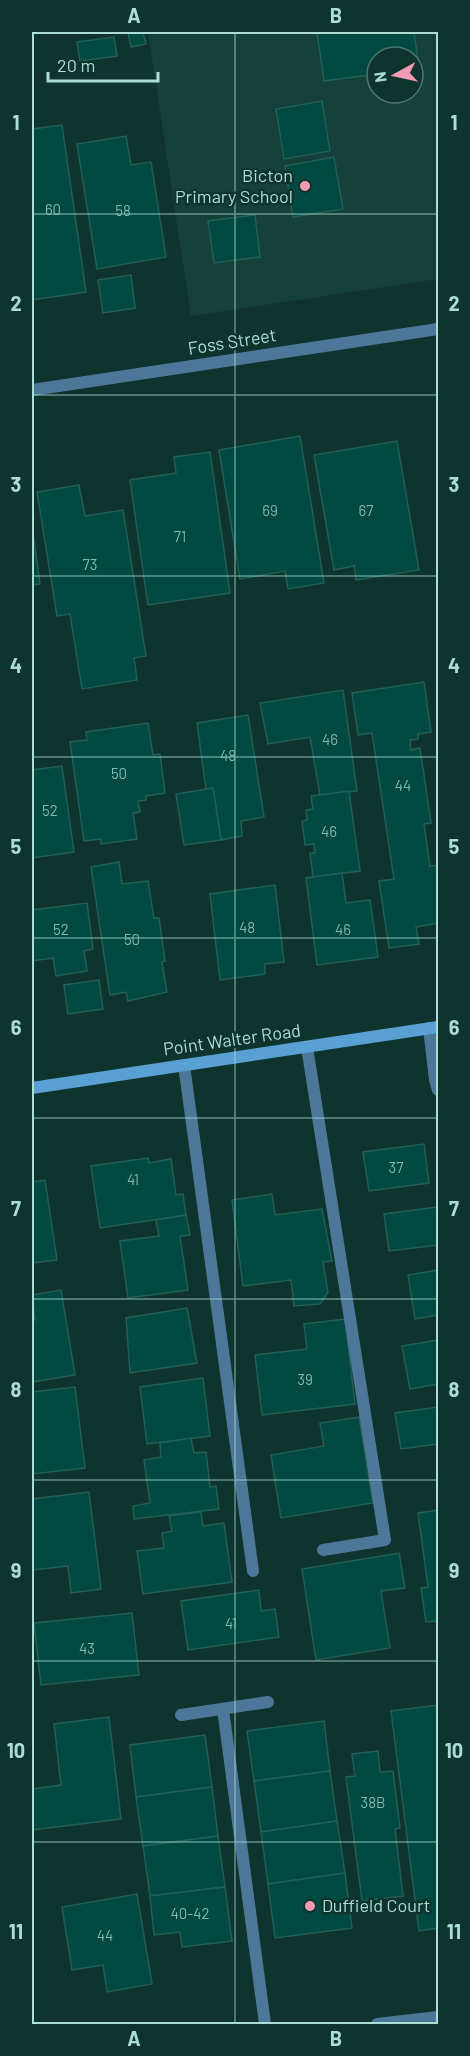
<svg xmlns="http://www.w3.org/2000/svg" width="470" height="2056" font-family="Barlow,sans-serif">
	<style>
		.built { fill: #16413a; fill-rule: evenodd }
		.building { fill: #024941; stroke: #226057; stroke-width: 1.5 }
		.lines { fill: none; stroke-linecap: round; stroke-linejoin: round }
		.service { stroke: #4c7798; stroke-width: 12 }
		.minor { stroke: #4c7798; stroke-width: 12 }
		.secondary { stroke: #59a1d5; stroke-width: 12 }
		.grid { fill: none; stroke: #abddd4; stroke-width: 1.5; stroke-opacity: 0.55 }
		.poi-dot { fill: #f19ab2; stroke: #0f342e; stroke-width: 2 }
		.labels { text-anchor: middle; stroke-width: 5; stroke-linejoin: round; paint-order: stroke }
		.number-label { font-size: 15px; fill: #81b8af }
		.poi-label { font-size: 18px; fill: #abddd4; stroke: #0f342e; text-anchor: end }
		.street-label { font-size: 18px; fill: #abddd4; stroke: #0f342e }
		.neatline { fill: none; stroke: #abddd4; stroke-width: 2 }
		.grid-label { font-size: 20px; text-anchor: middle; font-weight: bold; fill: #abddd4 }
	</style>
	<rect width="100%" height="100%" fill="#0f342e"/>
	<path class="built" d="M148,32H438V279L191,316ZM377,57H413V93H377Z"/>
	<g class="building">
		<polygon points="128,32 143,32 146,44 131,47"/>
		<polygon points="317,32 414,32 419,68 413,68 413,57 377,57 377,74 324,81"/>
		<polygon points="114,37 117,56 80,61 77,42"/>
		<polygon points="322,101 330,151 284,159 276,109"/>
		<polygon points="62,125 86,292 32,300 32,129"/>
		<polygon points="126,136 131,165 151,162 166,257 97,269 77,144"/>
		<polygon points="334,157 343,209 293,217 285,166"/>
		<polygon points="255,215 260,257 214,263 208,221"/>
		<polygon points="131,275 135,308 103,313 98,280"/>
		<polygon points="300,436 324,583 288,589 285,571 240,579 219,450"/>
		<polygon points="397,441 419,570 356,580 354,566 334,570 314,455"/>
		<polygon points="210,452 230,593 148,605 130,480 176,473 174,457"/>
		<polygon points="79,485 85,516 123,510 146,656 134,658 137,680 82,689 70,614 57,616 37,492"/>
		<polygon points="32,526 40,584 32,585"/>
		<polygon points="424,682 431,732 418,734 418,739 410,740 411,750 420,748 431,823 424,824 430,866 438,865 438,923 416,927 419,944 389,948 379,881 394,879 372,733 358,735 352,693"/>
		<polygon points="343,690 357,791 320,795 310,737 268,744 260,703"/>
		<polygon points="248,715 264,817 241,821 242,836 221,840 213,788 206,789 197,723"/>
		<polygon points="148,723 153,755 160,754 165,793 146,796 146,800 138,801 140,812 133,813 137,839 101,844 101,839 84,841 70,742 87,740 86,732"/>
		<polygon points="62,766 74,852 32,858 32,770"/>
		<polygon points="213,788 221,840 184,845 176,794"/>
		<polygon points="349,791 360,871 313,877 310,853 315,853 314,844 305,845 302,821 307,820 306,810 313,809 311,796"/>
		<polygon points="119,862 122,884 148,881 154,918 159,918 165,961 162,962 167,992 128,1001 126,992 110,995 91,867"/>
		<polygon points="342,873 346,903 370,900 378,957 317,965 306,878"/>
		<polygon points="275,885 284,962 265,964 265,974 220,980 210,894"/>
		<polygon points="87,903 93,949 84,951 87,971 56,976 53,958 32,961 32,910"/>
		<polygon points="99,980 103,1009 68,1014 64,985"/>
		<polygon points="424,1144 429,1183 369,1191 363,1152"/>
		<polygon points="148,1158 149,1163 171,1159 176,1195 183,1194 186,1215 100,1228 91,1166"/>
		<polygon points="45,1180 57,1260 32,1263 32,1182"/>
		<polygon points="272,1194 275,1215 322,1209 332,1261 323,1262 328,1292 320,1304 294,1306 291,1280 243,1286 232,1200"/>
		<polygon points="437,1207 438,1245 389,1251 384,1214"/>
		<polygon points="186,1215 190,1235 180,1236 188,1290 128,1298 120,1241 159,1236 156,1220"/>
		<polygon points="438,1270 438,1315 415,1319 408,1275"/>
		<polygon points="61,1290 75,1375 32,1382 32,1321 35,1320 32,1295"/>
		<polygon points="187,1308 197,1363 130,1373 126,1318"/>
		<polygon points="345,1319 355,1404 262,1415 255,1355 307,1349 304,1324"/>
		<polygon points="438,1340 438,1384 410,1389 402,1346"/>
		<polygon points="203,1378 210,1436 147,1444 140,1387"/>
		<polygon points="75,1387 85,1468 32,1474 32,1392"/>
		<polygon points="438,1407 438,1444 401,1449 395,1413"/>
		<polygon points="359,1417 373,1503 281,1518 271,1455 324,1446 320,1423"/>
		<polygon points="191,1438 194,1453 206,1452 210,1487 216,1486 219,1509 134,1519 133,1506 150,1503 144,1460 161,1457 160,1443"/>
		<polygon points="89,1492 101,1589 71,1593 68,1566 32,1570 32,1499"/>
		<polygon points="438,1510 438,1621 426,1622 421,1588 428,1587 418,1513"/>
		<polygon points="201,1512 203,1526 224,1523 232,1582 143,1594 137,1551 164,1548 162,1533 172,1531 169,1516"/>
		<polygon points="399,1553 405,1588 381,1591 390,1648 316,1660 302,1569"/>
		<polygon points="259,1590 261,1611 275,1609 279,1637 188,1650 181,1601"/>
		<polygon points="132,1613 139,1675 41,1685 34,1623"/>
		<polygon points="438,1705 438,1928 419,1931 391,1711"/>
		<polygon points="109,1717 121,1819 32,1830 32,1789 61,1785 54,1724"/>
		<polygon points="324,1721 330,1771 254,1781 247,1731"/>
		<polygon points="205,1735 212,1787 136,1797 130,1745"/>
		<polygon points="378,1751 380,1772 393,1771 400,1828 395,1829 403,1896 362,1901 346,1777 355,1776 352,1754"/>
		<polygon points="330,1771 337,1821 261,1832 254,1781"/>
		<polygon points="212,1787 218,1836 143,1846 136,1797"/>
		<polygon points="337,1821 345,1873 268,1884 261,1832"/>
		<polygon points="218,1836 225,1887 150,1896 143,1846"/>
		<polygon points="345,1873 352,1928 275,1938 268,1884"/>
		<polygon points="225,1887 232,1941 182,1947 180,1932 154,1935 150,1896"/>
		<polygon points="137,1894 152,1984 107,1992 103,1965 72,1970 62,1907"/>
	</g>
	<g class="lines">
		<g class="service">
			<polyline points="429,1028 435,1080 438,1090"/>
			<polyline points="307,1047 385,1540 323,1550"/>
			<polyline points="184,1065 253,1571"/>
			<polyline points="223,1709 265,2024"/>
			<polyline points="181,1715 268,1702"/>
		</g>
		<g class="minor">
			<polyline points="32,390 438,329"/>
			<polyline points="377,2024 438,2017"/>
		</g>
		<polyline class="secondary" points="32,1088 438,1027"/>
	</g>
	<path class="grid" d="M235,32V2024M32,214H438M32,395H438M32,576H438M32,757H438M32,938H438M32,1118H438M32,1299H438M32,1480H438M32,1661H438M32,1842H438"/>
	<g class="poi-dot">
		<circle cx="305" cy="186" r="6"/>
		<circle cx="310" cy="1906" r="6"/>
	</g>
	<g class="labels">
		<g class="number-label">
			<text x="53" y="215">60</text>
			<text x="123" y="216">58</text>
			<text x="270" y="516">69</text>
			<text x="366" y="516">67</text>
			<text x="180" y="542">71</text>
			<text x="90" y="570">73</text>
			<text x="330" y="745">46</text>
			<text x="228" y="761">48</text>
			<text x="119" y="779">50</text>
			<text x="403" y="791">44</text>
			<text x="50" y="816">52</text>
			<text x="329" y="837">46</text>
			<text x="247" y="933">48</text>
			<text x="61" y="935">52</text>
			<text x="343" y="935">46</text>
			<text x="132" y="945">50</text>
			<text x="396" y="1173">37</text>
			<text x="133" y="1185">41</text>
			<text x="305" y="1385">39</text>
			<text x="231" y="1629">41</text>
			<text x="87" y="1654">43</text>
			<text x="373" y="1808">38B</text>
			<text x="190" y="1919">40-42</text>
			<text x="105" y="1941">44</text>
		</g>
		<g class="poi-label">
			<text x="293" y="182">Bicton<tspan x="293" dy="21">Primary School</tspan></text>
			<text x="322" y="1912" text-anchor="start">Duffield Court</text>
		</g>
		<g class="street-label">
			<text transform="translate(232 342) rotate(-9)" y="6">Foss Street</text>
			<text transform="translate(232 1040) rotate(-8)" y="6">Point Walter Road</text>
		</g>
	</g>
	<rect width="470" height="2056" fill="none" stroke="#0f342e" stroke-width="66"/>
	<g transform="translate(395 75) rotate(262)"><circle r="28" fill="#0f342e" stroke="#4d7870" stroke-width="1.5"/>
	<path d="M0-4.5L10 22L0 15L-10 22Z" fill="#f19ab2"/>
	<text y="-9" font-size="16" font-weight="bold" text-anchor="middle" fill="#abddd4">N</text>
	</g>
	<path d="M48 72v9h110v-9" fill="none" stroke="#abddd4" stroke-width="3"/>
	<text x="57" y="72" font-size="18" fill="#abddd4" stroke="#0f342e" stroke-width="4.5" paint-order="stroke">20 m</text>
	<rect x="33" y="33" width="404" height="1990" class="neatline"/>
	<g class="grid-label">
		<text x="134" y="23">A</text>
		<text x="336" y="23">B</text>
		<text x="16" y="130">1</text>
		<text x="454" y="130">1</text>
		<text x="16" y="311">2</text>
		<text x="454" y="311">2</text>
		<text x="16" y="492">3</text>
		<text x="454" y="492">3</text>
		<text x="16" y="673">4</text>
		<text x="454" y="673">4</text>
		<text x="16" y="854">5</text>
		<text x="454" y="854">5</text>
		<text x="16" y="1035">6</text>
		<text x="454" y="1035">6</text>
		<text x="16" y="1216">7</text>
		<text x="454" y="1216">7</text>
		<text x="16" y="1397">8</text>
		<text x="454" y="1397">8</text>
		<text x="16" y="1578">9</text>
		<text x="454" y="1578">9</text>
		<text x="16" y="1758">10</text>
		<text x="454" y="1758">10</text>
		<text x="16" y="1939">11</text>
		<text x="454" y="1939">11</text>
		<text x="134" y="2046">A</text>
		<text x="336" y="2046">B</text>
	</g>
</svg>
